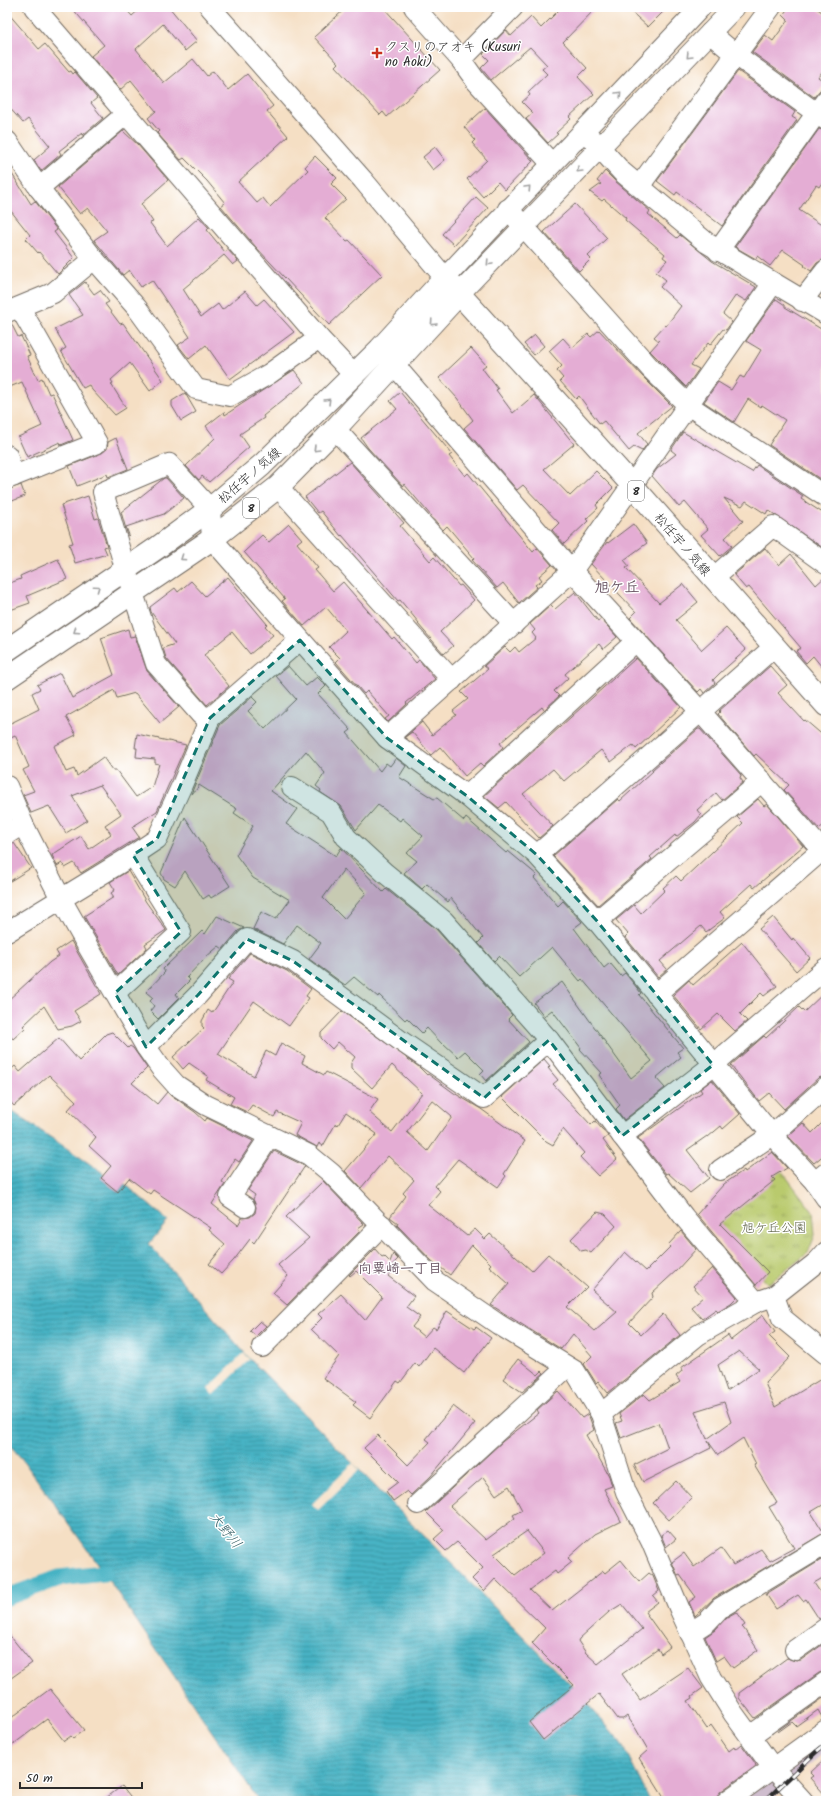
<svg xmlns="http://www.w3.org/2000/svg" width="833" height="1808" font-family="Kalam,'Klee One',sans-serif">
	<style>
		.railway { fill: #cfbdce }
		.park { fill: url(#park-tufts); stroke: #727a4c }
		.water { fill: url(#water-rules); stroke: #396f78 }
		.pier { fill: #f5dfc4 }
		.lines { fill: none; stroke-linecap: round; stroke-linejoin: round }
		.canal { stroke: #47b3c4; stroke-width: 17 }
		.building { fill: #e4add4; fill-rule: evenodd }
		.minor-casing { stroke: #726a61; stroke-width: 22 }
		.major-casing { stroke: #726a61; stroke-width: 24 }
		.minor { stroke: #fff; stroke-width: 20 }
		.major { stroke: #fff; stroke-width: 22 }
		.rail-casing { stroke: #2b2b2b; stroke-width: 4.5 }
		.rail { stroke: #fff; stroke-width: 3; stroke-dasharray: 9; stroke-linecap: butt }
		.oneway { stroke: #a0a0a0 }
		.marked { fill: #0f766e; fill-opacity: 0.2; stroke: #0f766e; stroke-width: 3; stroke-dasharray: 8 5; stroke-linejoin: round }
		.poi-dot { fill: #c8321e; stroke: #fff; stroke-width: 1.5 }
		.labels { text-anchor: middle; stroke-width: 3; stroke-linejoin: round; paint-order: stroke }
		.shield { fill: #fff; stroke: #6b6b6b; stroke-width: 1 }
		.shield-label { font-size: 12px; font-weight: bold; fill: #2b2b2b }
		.poi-label { font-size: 13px; fill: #2b2b2b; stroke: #fff; text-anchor: start }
		.street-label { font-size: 13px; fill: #2b2b2b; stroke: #fff }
		.park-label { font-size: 13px; fill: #565b3f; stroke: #fff }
		.neighbourhood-label { font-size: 14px; font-weight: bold; fill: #6c5866; stroke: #fff }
		.water-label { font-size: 14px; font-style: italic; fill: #366168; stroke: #fff }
		.quarter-label { font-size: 15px; font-weight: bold; fill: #6c5866; stroke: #fff }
	</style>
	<defs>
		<pattern id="park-tufts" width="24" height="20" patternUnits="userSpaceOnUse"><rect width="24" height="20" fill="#b9ca6d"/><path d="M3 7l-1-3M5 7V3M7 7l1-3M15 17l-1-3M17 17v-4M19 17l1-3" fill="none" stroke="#97a45a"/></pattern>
		<pattern id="water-rules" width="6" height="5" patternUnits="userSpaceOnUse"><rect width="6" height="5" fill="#47b3c4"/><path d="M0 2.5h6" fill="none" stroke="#3b929f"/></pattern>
	</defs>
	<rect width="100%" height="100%" fill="#fff"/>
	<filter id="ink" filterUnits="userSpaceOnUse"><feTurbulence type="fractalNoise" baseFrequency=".025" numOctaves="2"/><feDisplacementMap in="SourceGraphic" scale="8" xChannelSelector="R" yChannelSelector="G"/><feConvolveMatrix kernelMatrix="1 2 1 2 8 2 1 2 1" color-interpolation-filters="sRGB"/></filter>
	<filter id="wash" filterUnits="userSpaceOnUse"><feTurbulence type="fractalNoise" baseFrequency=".012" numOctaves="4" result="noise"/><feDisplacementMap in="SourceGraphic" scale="16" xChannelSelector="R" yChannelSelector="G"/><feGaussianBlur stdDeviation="0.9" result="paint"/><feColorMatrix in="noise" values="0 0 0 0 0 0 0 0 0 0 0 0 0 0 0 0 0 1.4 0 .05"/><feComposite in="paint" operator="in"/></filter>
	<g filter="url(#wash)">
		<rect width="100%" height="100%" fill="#f5dfc4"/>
		<polygon class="railway" points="826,1739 826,1752 782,1788 772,1801 738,1801 787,1772 807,1753"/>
		<polygon class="park" points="781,1170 813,1212 815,1235 808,1253 768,1284 714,1222"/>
		<polygon class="water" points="7,1108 99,1170 104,1174 101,1178 118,1192 125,1184 168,1221 149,1244 250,1359 569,1683 622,1743 650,1801 259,1801 104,1573 22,1459 7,1442"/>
		<g class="pier">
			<polygon points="244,1353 250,1359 213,1395 208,1389"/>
			<polygon points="353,1463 359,1470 318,1510 312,1504"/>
		</g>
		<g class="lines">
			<polyline class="canal" points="7,1597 59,1578 104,1573"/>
		</g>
		<g id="blocks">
			<g class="building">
				<polygon points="71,7 124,7 132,16 142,7 169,7 197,41 185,51 163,24 136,49 164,83 193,59 207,76 213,71 228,90 247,74 273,106 267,111 288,136 238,182 257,203 263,198 270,207 308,170 305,167 315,156 337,178 331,184 346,199 325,218 347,241 349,240 382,275 329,325 255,246 221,206 225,203 207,181 184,158 181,160 157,133 159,131 148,118 156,111 131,80 120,90 92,57 91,56 104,45"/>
				<polygon points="347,7 383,7 440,70 387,117 383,112 380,115 335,66 338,63 314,37"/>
				<polygon points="562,7 597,7 563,42 587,68 578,77 594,94 569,117 571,119 556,133 558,134 548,143 526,119 533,113 522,102 530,95 528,92 547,74 542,69 547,65 530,47 491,80 481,68 489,60 483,54 506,30 511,36 531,17 541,28"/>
				<polygon points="626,7 668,7 648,27"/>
				<polygon points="789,7 815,7 826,15 826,67 818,77 826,83 814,97 752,52 765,35 773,41 788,20 783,15"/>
				<polygon points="7,12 39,49 45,44 69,72 71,71 73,74 75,72 97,98 91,103 103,118 83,135 82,133 59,151 61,154 41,171 34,160 50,146 28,119 23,123 7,105"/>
				<polygon points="738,71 795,112 792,117 797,120 722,226 677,192 675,195 657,181"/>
				<polygon points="485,108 533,161 505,190 498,182 483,197 467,179 487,160 472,143 475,140 464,127"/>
				<polygon points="819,129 826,131 826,177 819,187 816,185 799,210 826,228 826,259 817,263 811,271 804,266 805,265 783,250 770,266 757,256 756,259 735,247"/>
				<polygon points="123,131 138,145 168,180 141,204 153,222 150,223 167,246 199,217 209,228 207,230 225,252 228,250 238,261 233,265 224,255 183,289 201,317 218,304 222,310 245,291 257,305 264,299 294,332 230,379 206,345 189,359 178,345 190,337 152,280 141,287 129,270 123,275 94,240 107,231 88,208 80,214 58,187"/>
				<polygon points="435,147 445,160 433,170 423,157"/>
				<polygon points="7,166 31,204 35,201 57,230 54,232 57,236 74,258 58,274 39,252 38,253 26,239 30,235 7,206"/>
				<polygon points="605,171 615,181 650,211 648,214 677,238 680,235 712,261 756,287 746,301 736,295 723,314 732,322 726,330 723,329 710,345 708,343 691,365 699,369 686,387 650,351 659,341 654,337 665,325 666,326 681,306 660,287 666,280 656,272 667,260 663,257 665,254 625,220 626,218 604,199 602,201 590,192 601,184 597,181"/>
				<polygon points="476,197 488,208 454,245 442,234"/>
				<polygon points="575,204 607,238 588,256 591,259 579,271 544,232"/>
				<polygon points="85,282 94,294 100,290 109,302 105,304 120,324 123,323 163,380 150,391 130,363 111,380 113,383 111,384 126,408 115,415 92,390 89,385 83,388 61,351 66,348 55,329 83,315 69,295"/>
				<polygon points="776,299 785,305 785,307 826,332 826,483 769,445 785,420 762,405 760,407 748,399 734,422 704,402 718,382 731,390 740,376 744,378 761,350 746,341"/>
				<polygon points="7,323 11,323 18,337 21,336 30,355 27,356 38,380 42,378 49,394 52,393 73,440 61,445 60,442 27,457 18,437 42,426 22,382 7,388"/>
				<polygon points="599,330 643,377 672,406 638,433 647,444 642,451 634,447 629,451 604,421 600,424 579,396 576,399 560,381 563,378 557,371 562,366 549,351 563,338 572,348 588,334 591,337"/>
				<polygon points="535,335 544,346 534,355 524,344"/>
				<polygon points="471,348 486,365 482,368 498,389 496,390 513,413 534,395 574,444 544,469 570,496 596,471 613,488 596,505 598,508 586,519 588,521 564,544 552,530 559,523 523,485 517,490 464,428 473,420 457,398 439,378"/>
				<polygon points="294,370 304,383 263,416 264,418 240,434 249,447 209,482 202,476 199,480 186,466 215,438 206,426 224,412 225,415"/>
				<polygon points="400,392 452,454 449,456 465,476 468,473 533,552 537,548 552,565 539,576 542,580 535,585 537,587 519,603 503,583 497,588 472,560 474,558 447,526 443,530 404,484 403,486 368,448 361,438 397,409 390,401"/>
				<polygon points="185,393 196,412 181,421 172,406 172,401"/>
				<polygon points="683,432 752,472 757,465 803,496 801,499 826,515 826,550 768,510 766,514 746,501 742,506 724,498 743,521 725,538 732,546 720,556 701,535 708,529 685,502 679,507 652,476 657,469 676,454 671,450"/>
				<polygon points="116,438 128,469 108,477 107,474 77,486 69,466 102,453 107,449 108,442"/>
				<polygon points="350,462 404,523 400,526 430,561 434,557 459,586 461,585 474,600 440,632 453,646 444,654 418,624 419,623 400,600 398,601 342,535 341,536 321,511 318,513 305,497"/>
				<polygon points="164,478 166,478 184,498 164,514 126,527 129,535 128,536 121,512"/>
				<polygon points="21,485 25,496 7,503 7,490"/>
				<polygon points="88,496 95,519 98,518 107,546 104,547 107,554 75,563 69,544 73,543 61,505"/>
				<polygon points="289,524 302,539 297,543 318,568 315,570 333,591 343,582 392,639 394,637 416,663 419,660 435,679 406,703 407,704 388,722 385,719 389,716 367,691 364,694 336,662 340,658 329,647 346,631 326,607 304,626 282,601 285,599 244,552 262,535 269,542"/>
				<polygon points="633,524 647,543 624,560 629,566 626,568 659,603 683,584 698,602 676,620 702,650 726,628 746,650 720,673 713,680 715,683 704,693 701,689 698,692 630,618 636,612 591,564 607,542 608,543"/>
				<polygon points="765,548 779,565 791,554 816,585 826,576 826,672 813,656 806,663 796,651 801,648 749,587 746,589 734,575"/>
				<polygon points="58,559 67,579 27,596 30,603 10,610 7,601 7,584 21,579 20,576"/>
				<polygon points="228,577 267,624 265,626 273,635 250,654 232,632 204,655 229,686 207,705 166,658 163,648 175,644 151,612 150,607 175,588 178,592 191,581 205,596"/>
				<polygon points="575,592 598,621 601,619 617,637 603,649 599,644 565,674 568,678 554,691 559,696 544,710 542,707 500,743 503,747 483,766 480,763 465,776 440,747 431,755 412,732 405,737 422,722 432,735 456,715 453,711 468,699 461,692 488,669 484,666 505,647 510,652 515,647 519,652 536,638 532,633 535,630 530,624 551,605 555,609"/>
				<polygon points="128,629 130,637 135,636 147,671 179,707 160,723 135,693 117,698 114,690 66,717 76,735 54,746 66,772 74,769 77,776 103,757 112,770 116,770 136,797 152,787 159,764 155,763 155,759 136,757 137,748 135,748 137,734 186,745 157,811 132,827 139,837 81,873 74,863 65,868 62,863 57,866 52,855 81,836 89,849 111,834 105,825 121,814 100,785 72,796 87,820 66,833 49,806 31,813 23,795 34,791 23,770 29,767 15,735 7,739 7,725 39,709 32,693 40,689 37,685 60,673 72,698 114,675 101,638"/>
				<polygon points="636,658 681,707 636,749 633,745 611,762 601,750 564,781 553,769 523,794 553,826 539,838 506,802 499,808 484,796"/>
				<path d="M288,666L306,686L317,677L326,686L318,694L351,730L347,733L380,771L386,763L390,766L396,758L406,766L399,777L434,799L437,798L464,821L466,818L506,853L508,851L537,875L534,878L558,906L563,901L582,922L574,928L604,968L610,963L621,976L625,973L641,993L639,995L683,1048L677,1052L681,1057L656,1078L665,1088L624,1120L616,1109L620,1105L599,1075L602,1073L580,1049L581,1048L552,1010L544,1016L534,1003L562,982L631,1078L652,1061L582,979L580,981L552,947L519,977L499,956L494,961L478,943L483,938L451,898L448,902L427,884L422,889L404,873L417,861L407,853L423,836L402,818L400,821L378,805L356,830L341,806L320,792L321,790L316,786L325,773L306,751L271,791L297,809L286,824L336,856L341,848L383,892L386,889L436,929L512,1015L508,1019L529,1042L486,1081L480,1074L484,1070L465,1051L458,1057L443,1043L442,1044L427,1028L422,1033L407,1018L405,1020L379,995L378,997L354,977L345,985L309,959L321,943L297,925L283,944L253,929L261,912L276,919L290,900L253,878L236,855L253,826L234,813L237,809L199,785L196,790L191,794L220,725L252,697L257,702L248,711L265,729L296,699L276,676ZM344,869L366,893L344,919L323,898Z"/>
				<polygon points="770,666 787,685 778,693 804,721 805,720 826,738 826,823 819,829 784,790 789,785 756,754 754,756 718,714 720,712 719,711"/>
				<polygon points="698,729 700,729 741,775 740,778 743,782 722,800 716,793 697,810 701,815 695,822 676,837 675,835 650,857 652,859 598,905 553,856 618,799 620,801 653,771 652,770"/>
				<polygon points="758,799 764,806 767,804 803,846 754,888 751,884 720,912 725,918 706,932 701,926 660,961 667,969 658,977 625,937 628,934 616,920 634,905 641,913 665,890 663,888 676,876 681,881 743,823 737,817"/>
				<polygon points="185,817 230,886 211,898 209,895 203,899 185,871 175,886 164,879 161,873"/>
				<polygon points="14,843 31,868 7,883 7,845"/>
				<polygon points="128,871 146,902 166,930 145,944 147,948 118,975 84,916 114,897 111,893 115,890 110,882"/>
				<polygon points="217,916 244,928 238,931 223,949 219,946 206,957 187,977 190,980 176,994 179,998 158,1019 150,1011 154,1006 150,1001 153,998 146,992 165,972 163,969 202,931 205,934"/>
				<polygon points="773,917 792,940 793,938 810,958 796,971 759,929"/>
				<polygon points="71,941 101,994 74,1011 81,1021 72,1026 58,1029 44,1006 23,1026 25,1028 13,1039 7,1032 7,1001 50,962 59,956 56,951"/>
				<polygon points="742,942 777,986 764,996 761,993 740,1014 747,1021 735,1031 718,1014 701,1029 673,995 689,980 693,985"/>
				<path d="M250,953L287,971L311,989L306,996L309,998L289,1026L254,1001L218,1054L254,1076L266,1051L275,1056L281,1043L305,1056L302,1063L324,1075L326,1072L378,1099L369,1112L392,1132L422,1093L392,1065L372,1088L351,1068V1063L355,1057L338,1042L332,1049L321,1038V1033L342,1011L419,1067L427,1075L428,1074L454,1093L481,1109L525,1141L504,1174L506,1176L498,1187L458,1159L435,1186L440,1191L428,1205L467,1236L475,1229L485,1239L490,1234L532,1271L548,1254L587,1287L567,1307L595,1331L617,1312L592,1290L625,1252L646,1271L670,1247L668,1245L681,1231L696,1249L677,1270L652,1293L653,1297L629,1323L641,1335L663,1314L680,1335L608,1393L598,1381L596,1383L584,1364L592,1356L573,1334L561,1349L491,1305L509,1284L489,1266L491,1264L472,1245L450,1275L432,1261L397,1225L398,1223L390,1217L406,1196L403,1193L414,1180L388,1156L361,1188L345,1171L377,1134L346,1112L338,1125L336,1123L323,1146L319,1143L317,1147L295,1135L301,1123L277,1112L274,1117L252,1105L247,1112L230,1104L234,1097L206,1080L208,1076L189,1063L183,1069L173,1057L204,1028L202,1026V1021L208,1010L212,1013L215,1009L233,982L228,979ZM432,1100L452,1117L428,1151L407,1132Z"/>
				<polygon points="826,991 826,1076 818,1078 784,1109 769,1093 759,1101 731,1065 764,1036 766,1038 799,1007 804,1012"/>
				<polygon points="112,1032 128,1048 130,1046 133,1048 147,1068 132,1083 157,1104 167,1092 195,1112 205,1121 207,1118 253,1141 239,1162 235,1159 222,1182 225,1184 212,1204 238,1225 242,1218 250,1217 255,1213 256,1207 253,1199 255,1195 248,1190 274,1151 305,1166 254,1243 250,1239 234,1260 221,1274 209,1264 225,1244 209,1230 211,1228 153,1190 150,1194 129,1178 118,1192 101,1178 111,1166 89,1146 96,1137 68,1110 76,1101 49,1075 14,1106 7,1098 7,1073 15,1066 20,1072 59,1038 79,1061 106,1034"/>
				<polygon points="544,1059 550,1066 548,1068 558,1080 553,1084 591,1125 595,1121 608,1136 603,1140 617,1159 598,1176 580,1157 584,1153 563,1129 553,1145 546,1141 502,1097"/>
				<polygon points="712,1080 740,1114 723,1129 721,1126 708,1137 707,1136 687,1150 709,1178 690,1193 668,1173 666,1174 638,1138 702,1092 700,1089"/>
				<polygon points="826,1119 826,1153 814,1163 788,1136 803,1123 812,1133"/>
				<polygon points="772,1152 787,1168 772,1177 775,1180 720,1224 768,1272 756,1285 697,1214 724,1184 744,1170 745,1172"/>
				<polygon points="323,1181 364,1224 358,1228 360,1231 287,1305 273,1293 288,1276 278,1265 309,1238 286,1217"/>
				<polygon points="597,1212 605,1214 616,1226 591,1253 586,1250 581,1251 571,1239"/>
				<polygon points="375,1249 382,1257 384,1256 390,1262 393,1254 398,1259 393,1264 396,1267 388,1276 414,1296 406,1307 420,1317 412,1327 424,1337 433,1327 436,1329 447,1311 474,1329 476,1327 491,1338 464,1373 433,1348 419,1367 415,1363 400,1383 397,1381 370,1418 353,1405 356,1402 323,1378 339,1356 311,1329 322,1318 318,1314 341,1294 365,1320 382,1297 356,1271 350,1276 349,1275"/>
				<polygon points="712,1268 737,1297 731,1303 718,1311 716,1309 702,1319 691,1307 703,1297 693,1286"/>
				<path d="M763,1315L775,1332L769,1336L790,1357L765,1383L775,1407L826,1376V1503L811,1512L824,1533L714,1598L695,1616L689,1602L696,1597L680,1575L678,1576L672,1562L684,1553L694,1567L721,1548L733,1565L761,1549L770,1561L794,1548L769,1507L777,1503L754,1465L756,1464L743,1438L718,1455L708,1441L711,1448L643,1482L634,1465L668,1448L659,1423L621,1438L616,1423L622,1421L619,1414L644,1394L650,1400L680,1382L676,1376L682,1371L681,1368L728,1335L731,1340ZM739,1351L759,1369L727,1391L718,1365ZM724,1402L731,1422L707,1439L695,1411Z"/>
				<polygon points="260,1321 266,1326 256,1336 250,1331"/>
				<polygon points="518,1359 538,1375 542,1371 544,1373 522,1392 503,1379"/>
				<path d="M558,1391L582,1418L588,1414L590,1419L594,1430L586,1435L609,1476L612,1486L604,1489L621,1521L595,1534L568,1558L572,1562L557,1574L555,1571L530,1590L552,1611L603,1571L605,1573L621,1560L639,1582L649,1573L653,1576L659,1591L653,1596L658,1602L645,1612L670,1647L661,1654L658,1649L622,1674L640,1700L688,1668L703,1688L692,1696L693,1698L688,1701L707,1729L711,1725L729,1751L734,1747L735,1749L741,1744L755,1763L756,1766L720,1792L716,1801H666L639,1758L648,1750L636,1729L627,1716L623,1719H618L599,1694L543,1740L529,1722L574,1685L532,1643L545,1628L495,1579L484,1591L472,1579L483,1568L457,1542L446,1551L434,1539L444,1530L426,1512L503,1441L539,1413L537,1410ZM483,1477L496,1495L509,1486L522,1510L513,1515L515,1518L486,1540L450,1506ZM527,1531L544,1553L515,1575L494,1554ZM622,1604L642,1629L598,1664L586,1653L578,1641L579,1639L609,1612Z"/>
				<polygon points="453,1406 475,1423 431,1476 411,1495 407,1491 393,1501 386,1491 398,1482 364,1448 378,1435 408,1465 430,1442 426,1439"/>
				<polygon points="676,1481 692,1498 669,1520 653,1503"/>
				<polygon points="668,1530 676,1539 666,1547 661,1535"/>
				<polygon points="826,1557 826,1576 814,1583 826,1601 826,1617 819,1619 806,1599 803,1601 798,1595 776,1609 766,1594"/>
				<polygon points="736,1612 745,1625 742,1627 744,1629 758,1650 733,1668 724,1656 716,1661 705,1637 715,1630 727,1617"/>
				<polygon points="7,1632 32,1663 7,1681"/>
				<polygon points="826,1642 826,1671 819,1673 755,1718 739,1698 739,1693 787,1658 796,1661 801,1660"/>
				<polygon points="50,1689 84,1730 73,1738 71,1736 64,1741 47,1719 7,1749 7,1721"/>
				<polygon points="826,1696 826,1719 823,1719 818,1710 796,1726 792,1722 778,1732 777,1731"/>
				<polygon points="826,1758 826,1796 810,1778 813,1776 810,1773"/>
				<polygon points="122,1786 134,1801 102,1801"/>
			</g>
		</g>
	</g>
	<g filter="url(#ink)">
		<use href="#blocks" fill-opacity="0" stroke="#726a61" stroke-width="1"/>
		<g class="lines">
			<defs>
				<g id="minor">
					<polyline points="34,7 319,338 354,375"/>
					<path d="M210,7L363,180L445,278C529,187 616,98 701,7"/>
					<polyline points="414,7 461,60 476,81 551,163"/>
					<polyline points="710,33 736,55 826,120"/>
					<polyline points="461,60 513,7"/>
					<polyline points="592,139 622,172 707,243 826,314"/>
					<polyline points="7,141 39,188 94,259 137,308 196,389 230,396 269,374 319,338"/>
					<polyline points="640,185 771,7"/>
					<polyline points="39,188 126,114"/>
					<polyline points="508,209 651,369 688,405 826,497"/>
					<polyline points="718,251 826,100"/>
					<polyline points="459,294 735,7"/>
					<polyline points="802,301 826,270"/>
					<polyline points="7,312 53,293 94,259"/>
					<polyline points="384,353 572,571 700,711 826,855"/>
					<polyline points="335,429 514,624"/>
					<polyline points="7,455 14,476 7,479"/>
					<polyline points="14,476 97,443 20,308"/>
					<polyline points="278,487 452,680"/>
					<polyline points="713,578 773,526 826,564"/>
					<polyline points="210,718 201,715 156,664 125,568 103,492 169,464 210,509 212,539 387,738 572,571 773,283"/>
					<polyline points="387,738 467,796 537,855 597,921 772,1135 815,1182"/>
					<polyline points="7,786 23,824 61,899 87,945 146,1047 160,1067 176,1085 206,1105 309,1155 331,1173 435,1281 498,1324 575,1371 601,1414 626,1492 651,1541 680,1610 711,1678 733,1713 773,1768 803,1801"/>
					<polyline points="292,787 331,812 346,837 385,873 444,921 549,1040 684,1217 756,1302"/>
					<polyline points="467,796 636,641"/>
					<polyline points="7,834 23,824"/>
					<polyline points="537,855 774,647"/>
					<polyline points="597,921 762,781"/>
					<polyline points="7,932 133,855"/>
					<polyline points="115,993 181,932 133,855 157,839 182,785 210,718 300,640"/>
					<polyline points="656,994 826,847"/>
					<polyline points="146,1047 198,995 247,939 293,961 401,1041 484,1098 549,1040"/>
					<polyline points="622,1136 713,1065 826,968"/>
					<polyline points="720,1170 772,1135 826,1087"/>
					<polyline points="826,1173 815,1182 826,1198"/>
					<polyline points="245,1207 230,1197 270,1136"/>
					<polyline points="774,1296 782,1318 826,1354"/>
					<polyline points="262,1347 382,1225"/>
					<polyline points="601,1414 698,1335 756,1302 774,1296 817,1262 826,1252"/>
					<polyline points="418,1504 567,1367"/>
					<polyline points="690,1633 707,1622 720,1608 826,1544"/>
					<polyline points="795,1650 826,1628"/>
					<polyline points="750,1736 826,1682"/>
					<polyline points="727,1801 826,1730"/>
				</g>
				<g id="major">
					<polyline points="7,650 157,548 210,509 262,465 380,349 445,278 632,485 826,705"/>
					<polyline points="7,678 212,539 278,487 335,429 459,294"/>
				</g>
			</defs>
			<use href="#minor" class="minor-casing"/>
			<use href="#major" class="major-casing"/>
			<use href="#minor" class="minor"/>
			<use href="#major" class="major"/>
			<defs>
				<polyline id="rail" points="765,1801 816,1752 826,1744"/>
			</defs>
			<use href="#rail" class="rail-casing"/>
			<use href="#rail" class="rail"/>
		</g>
		<defs><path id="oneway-chevron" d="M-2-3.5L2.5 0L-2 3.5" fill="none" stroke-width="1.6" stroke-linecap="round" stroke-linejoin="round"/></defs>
		<g class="oneway">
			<use href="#oneway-chevron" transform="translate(689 56) rotate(134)"/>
			<use href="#oneway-chevron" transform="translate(619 94) rotate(-47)"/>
			<use href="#oneway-chevron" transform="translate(579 170) rotate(135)"/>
			<use href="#oneway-chevron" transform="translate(528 188) rotate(-47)"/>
			<use href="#oneway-chevron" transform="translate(489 263) rotate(133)"/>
			<use href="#oneway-chevron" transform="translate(433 323) rotate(133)"/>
			<use href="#oneway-chevron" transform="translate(328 401) rotate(-45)"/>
			<use href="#oneway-chevron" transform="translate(316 449) rotate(135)"/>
			<use href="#oneway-chevron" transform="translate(183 558) rotate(146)"/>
			<use href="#oneway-chevron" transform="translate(97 588) rotate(-35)"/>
			<use href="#oneway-chevron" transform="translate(76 631) rotate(146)"/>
		</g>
	</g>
	<path class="marked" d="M300,640L387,738L467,796L537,855L597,921L713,1065L622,1136L549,1040L484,1098L293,961L247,939L198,995L146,1047L115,993L181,932L133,855L157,839L210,718Z"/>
	<path class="poi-dot" d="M375 47h4v4h4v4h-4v4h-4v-4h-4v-4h4z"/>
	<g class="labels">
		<g class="shield">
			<rect x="628" y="481" width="16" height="20" rx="3"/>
			<rect x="243" y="498" width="16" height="20" rx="3"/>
		</g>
		<g class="shield-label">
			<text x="636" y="495">8</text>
			<text x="251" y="512">8</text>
		</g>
		<g class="poi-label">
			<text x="385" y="51">クスリのアオキ (Kusuri<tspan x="385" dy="15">no Aoki)</tspan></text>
		</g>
		<g class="street-label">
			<text transform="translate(249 475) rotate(-41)" y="5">松任宇ノ気線</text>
			<text transform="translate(683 544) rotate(49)" y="5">松任宇ノ気線</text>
		</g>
		<g class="park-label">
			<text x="774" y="1232">旭ケ丘公園</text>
		</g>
		<g class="neighbourhood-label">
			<text x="400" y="1273">向粟崎一丁目</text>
		</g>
		<g class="water-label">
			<text transform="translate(226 1530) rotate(51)" y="5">大野川</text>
		</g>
		<g class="quarter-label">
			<text x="617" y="592">旭ケ丘</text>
		</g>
	</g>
	<rect width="833" height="1808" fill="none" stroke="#fff" stroke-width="24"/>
	<path d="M20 1782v6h122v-6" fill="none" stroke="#2b2b2b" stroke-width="2"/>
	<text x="26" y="1782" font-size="12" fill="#2b2b2b" stroke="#ffffff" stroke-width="3" paint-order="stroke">50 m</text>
</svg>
